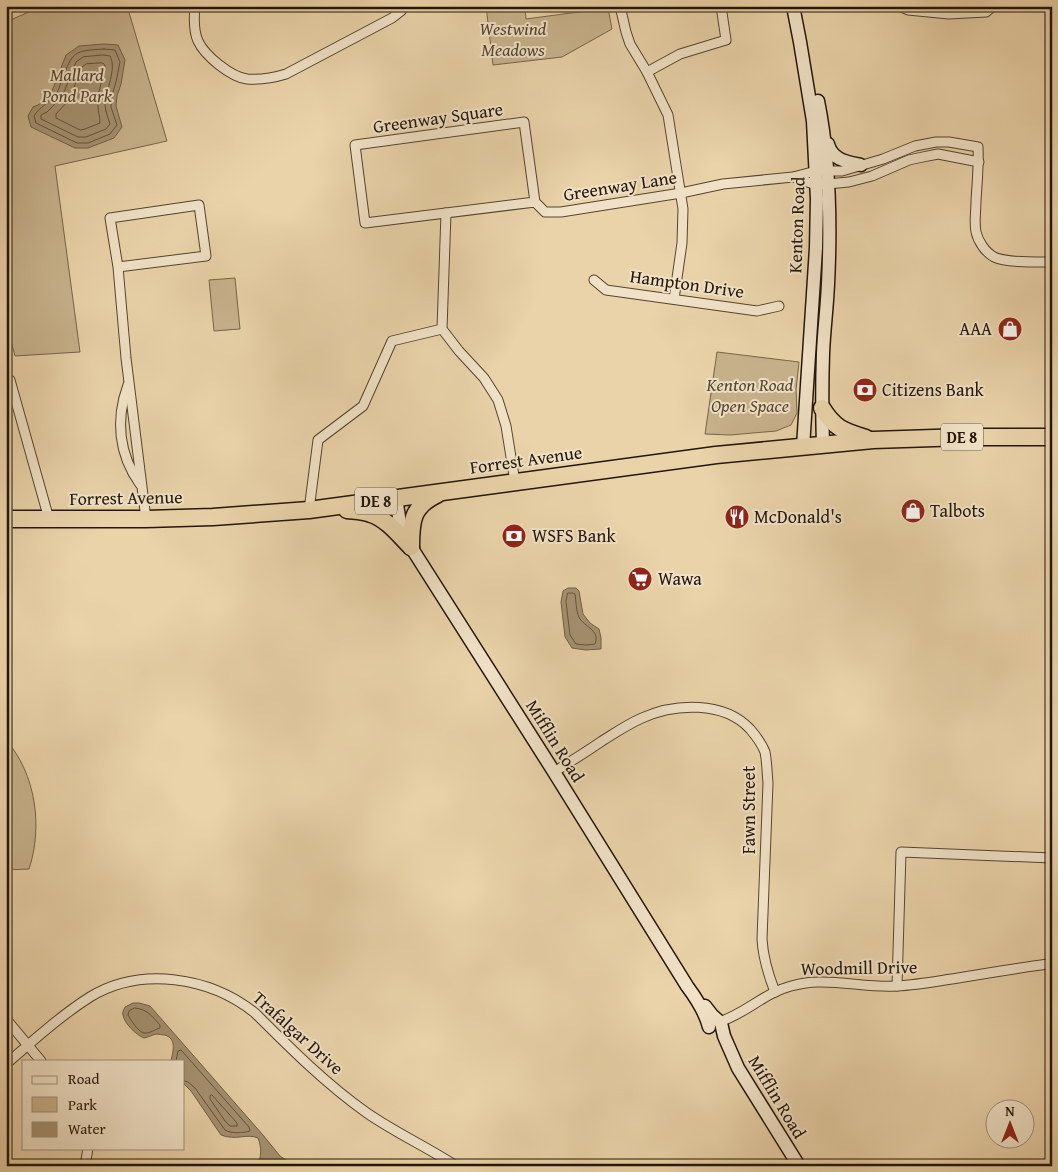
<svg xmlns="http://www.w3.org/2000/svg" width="1058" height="1172" font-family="'Gentium Book Plus',serif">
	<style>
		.green { fill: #c8b38d; stroke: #76644a }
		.water { fill: #a69272; stroke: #726047 }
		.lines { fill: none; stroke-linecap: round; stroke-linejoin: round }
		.shore { stroke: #64543c; stroke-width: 1 }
		.street-casing { stroke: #554430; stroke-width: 11 }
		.secondary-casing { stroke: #231507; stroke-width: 15 }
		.highway-casing { stroke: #231507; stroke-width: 19 }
		.street { stroke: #f1e2c7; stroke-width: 9 }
		.secondary { stroke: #f1e2c7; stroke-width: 12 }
		.highway { stroke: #ead3a9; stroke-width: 16 }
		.labels { text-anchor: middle; stroke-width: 4; stroke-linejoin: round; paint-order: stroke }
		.shield { fill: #f1e2c7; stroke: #615241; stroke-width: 1 }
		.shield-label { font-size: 16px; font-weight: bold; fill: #231507 }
		.park-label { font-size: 18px; font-style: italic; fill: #55442f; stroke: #f1e2c7 }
		.street-label { font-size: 18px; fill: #231507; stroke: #f1e2c7 }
		.poi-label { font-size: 18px; fill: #231507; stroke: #f1e2c7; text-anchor: start }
	</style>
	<rect width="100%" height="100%" fill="#ead3a9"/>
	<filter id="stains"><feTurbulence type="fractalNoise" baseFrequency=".004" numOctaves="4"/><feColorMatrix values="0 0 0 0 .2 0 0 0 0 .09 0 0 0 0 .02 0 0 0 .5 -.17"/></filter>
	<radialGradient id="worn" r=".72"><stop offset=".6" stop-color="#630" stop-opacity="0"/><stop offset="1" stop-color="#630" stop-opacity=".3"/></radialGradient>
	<g class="green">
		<polygon points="56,6 186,6 185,11 128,9 167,141 55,166 80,352 15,356 6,322 6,22 40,7 46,11"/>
		<polygon points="486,6 525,6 526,19 608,8 612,29 562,57 493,65"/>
		<polygon points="235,278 240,329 214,331 209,280"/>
		<polygon points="717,352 799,362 796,390 797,413 791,425 776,431 730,435 705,434"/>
		<path d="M6,740C36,774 43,827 29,869L6,870Z"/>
	</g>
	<g class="water">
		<polygon points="104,44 118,45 125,60 121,84 117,96 116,106 122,127 114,138 88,148 75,148 31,127 28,116 33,107 40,104 52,91 66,55 79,46"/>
		<polygon points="568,588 576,588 579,591 583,614 590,623 599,629 601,638 601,649 586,650 572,648 565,637 561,602 563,591"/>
		<path d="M133,1003H139L150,1006L263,1135L280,1156L295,1166H258C261,1156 262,1148 258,1138C247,1133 236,1141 221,1135L191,1091L184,1084V1061H171C173,1051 177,1039 165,1035C163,1035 158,1034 156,1034C152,1035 149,1037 144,1038C136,1035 124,1023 123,1015C122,1012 124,1010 125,1007Z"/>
	</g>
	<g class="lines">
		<g class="shore">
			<path d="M104,49L115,50L120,62L116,82L112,95L111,107L117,125L110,134L88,143H77L36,123L34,116C39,107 50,103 56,94C59,90 60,84 62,80C73,51 73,51 104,49Z"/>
			<path d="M103,55L110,56C117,69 106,89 105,104C105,111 108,117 110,124L106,129L86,137H78L41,119V115L47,112L62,97L76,62L83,57Z"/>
			<path d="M102,63L104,64L105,66C103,79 97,93 98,106C98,112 100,117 100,123L85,129L80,130L56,118V114L69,100L82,67L86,64Z"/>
			<path d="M568,593H573L575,594C576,601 576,608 578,615C582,627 601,629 595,644L586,645L576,644L570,635L566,602Z"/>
			<path d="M135,1008C147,1009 152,1016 160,1025V1028C156,1029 149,1034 144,1033C137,1031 131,1020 128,1015L129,1011Z"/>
			<path d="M176,1061L178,1051L181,1050L249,1127L250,1131C242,1133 232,1134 225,1130L195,1088L188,1082L184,1081"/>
			<polygon points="212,1095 237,1123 237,1126 230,1126 225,1121 210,1099 210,1096"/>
		</g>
		<defs>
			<g id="street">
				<path d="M195,6C194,16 194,32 198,41C205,56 231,77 247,79C261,80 273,78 286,74L392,18L401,11L405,6"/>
				<polyline points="620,6 626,32 630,44 647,72 668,115 683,209 682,243 674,299"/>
				<polyline points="899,6 908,10 949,14 986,12 993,6"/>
				<polyline points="647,72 680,54 726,40 721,6"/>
				<polyline points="794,177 816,185 849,182 872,176 909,160 918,158 938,154 979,162"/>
				<path d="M535,202L524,122L355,145L365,223L535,202L545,212H561L681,193L723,184L793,177L816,171H842L883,159L915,146L936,142H949L978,147C979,165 977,183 976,201C976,211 974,222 976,232C978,241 985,252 994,257C1006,263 1037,262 1052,262"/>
				<polyline points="446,213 442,329 459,351 484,378 498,400 506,426 515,482"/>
				<polyline points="118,267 206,256 199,205 110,218 118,267 126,358 146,519"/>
				<polyline points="594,280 606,290 757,311 779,306"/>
				<polyline points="10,380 49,519"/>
				<path d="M128,385C115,420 119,455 140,484"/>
				<polyline points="309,510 318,440 363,406 392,341 442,329"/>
				<path d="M554,772C570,762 586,752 602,741C615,733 628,724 642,718C675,703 724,701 750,729C756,736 762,744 765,752C767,762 767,773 768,783L762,939C763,958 768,974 775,992"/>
				<polyline points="897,986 901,852 1052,858"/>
				<polyline points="6,1019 41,1061"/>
				<path d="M719,1022C745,1014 764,993 791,986C799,984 809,982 817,982C844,981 870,988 897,986C918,985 938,981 958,978C988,973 1018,968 1048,964L1052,962"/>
				<path d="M6,1064C33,1041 60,1016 90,997C141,966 210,977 255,1013C290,1048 326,1084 367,1113C396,1133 427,1147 456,1166"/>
				<polyline points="84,1166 86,1160 88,1148"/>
			</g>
			<g id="secondary">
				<polyline points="793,6 800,42 813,121 817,199 816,248 803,447"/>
				<path d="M818,101C830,161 831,223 828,284C827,307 824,330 823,353C822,383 822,414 823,445"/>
				<path d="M828,144C832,160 847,162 861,165"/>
				<path d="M396,498L400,523L411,547L554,772L687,986C696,998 705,1011 709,1027"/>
				<polyline points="705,1006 712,1015 721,1023 724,1036 738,1068 799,1166"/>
			</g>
			<g id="highway">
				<path d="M822,408C835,429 844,431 866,438"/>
				<path d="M347,510C355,511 363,511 371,514C387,519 399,535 411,547"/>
				<polyline points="6,519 146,519 213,517 309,510 716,455 873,440 965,437 1052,437"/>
				<path d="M411,547C411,521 412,506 438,494"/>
			</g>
		</defs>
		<use href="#street" class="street-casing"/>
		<use href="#secondary" class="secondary-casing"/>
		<use href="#highway" class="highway-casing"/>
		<use href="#street" class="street"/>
		<use href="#secondary" class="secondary"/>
		<use href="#highway" class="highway"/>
	</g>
	<defs>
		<symbol id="shop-disc" viewBox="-11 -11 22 22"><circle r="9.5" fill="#8f2418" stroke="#f1e2c7"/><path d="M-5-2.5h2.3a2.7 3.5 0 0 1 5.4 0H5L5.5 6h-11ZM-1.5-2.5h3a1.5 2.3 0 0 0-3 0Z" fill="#fff"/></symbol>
		<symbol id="bank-disc" viewBox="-11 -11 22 22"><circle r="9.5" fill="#8f2418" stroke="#f1e2c7"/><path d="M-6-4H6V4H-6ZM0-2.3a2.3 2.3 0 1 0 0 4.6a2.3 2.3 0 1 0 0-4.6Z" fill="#fff"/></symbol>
		<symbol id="restaurant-disc" viewBox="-11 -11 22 22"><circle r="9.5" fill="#8f2418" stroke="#f1e2c7"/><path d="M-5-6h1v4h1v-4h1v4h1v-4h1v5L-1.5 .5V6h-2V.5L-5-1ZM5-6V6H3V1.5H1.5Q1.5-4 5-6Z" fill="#fff"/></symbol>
		<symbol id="supermarket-disc" viewBox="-11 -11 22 22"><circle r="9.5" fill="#8f2418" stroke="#f1e2c7"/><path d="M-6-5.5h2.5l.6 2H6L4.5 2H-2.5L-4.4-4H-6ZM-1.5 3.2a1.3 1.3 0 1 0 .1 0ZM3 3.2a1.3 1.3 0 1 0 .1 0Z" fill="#fff"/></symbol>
	</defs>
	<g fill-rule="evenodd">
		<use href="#shop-disc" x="996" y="315" width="28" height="28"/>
		<use href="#bank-disc" x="851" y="376" width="28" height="28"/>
		<use href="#shop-disc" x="899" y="497" width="28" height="28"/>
		<use href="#restaurant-disc" x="723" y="503" width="28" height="28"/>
		<use href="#bank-disc" x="500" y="522" width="28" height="28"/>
		<use href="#supermarket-disc" x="626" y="565" width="28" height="28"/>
	</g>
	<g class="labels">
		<g class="shield">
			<rect x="941" y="423.5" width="42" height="27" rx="4"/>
			<rect x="355" y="487.5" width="42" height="27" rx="4"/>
		</g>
		<g class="shield-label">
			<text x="962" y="443">DE 8</text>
			<text x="376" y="507">DE 8</text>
		</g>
		<g class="park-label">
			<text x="513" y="35">Westwind<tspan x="513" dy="21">Meadows</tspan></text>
			<text x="77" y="81">Mallard<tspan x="77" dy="21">Pond Park</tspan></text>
			<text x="750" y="391">Kenton Road<tspan x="750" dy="21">Open Space</tspan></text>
		</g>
		<g class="street-label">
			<text transform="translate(438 118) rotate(-8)" y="6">Greenway Square</text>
			<text transform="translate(620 186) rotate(-9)" y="6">Greenway Lane</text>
			<text transform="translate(797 225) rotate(-88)" y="6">Kenton Road</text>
			<text transform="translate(687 284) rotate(8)" y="6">Hampton Drive</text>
			<text transform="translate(526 460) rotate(-8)" y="6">Forrest Avenue</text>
			<text transform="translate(126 498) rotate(-1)" y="6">Forrest Avenue</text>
			<text transform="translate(555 741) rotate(58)" y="6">Mifflin Road</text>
			<text transform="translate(749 810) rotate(-90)" y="6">Fawn Street</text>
			<text transform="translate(859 968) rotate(-1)" y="6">Woodmill Drive</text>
			<text transform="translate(298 1033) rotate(42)" y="6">Trafalgar Drive</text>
			<text transform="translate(777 1097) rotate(59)" y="6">Mifflin Road</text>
		</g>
		<g class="poi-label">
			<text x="992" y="335" text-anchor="end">AAA</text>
			<text x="882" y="396">Citizens Bank</text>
			<text x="930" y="517">Talbots</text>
			<text x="754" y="523">McDonald's</text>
			<text x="532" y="542">WSFS Bank</text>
			<text x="658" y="585">Wawa</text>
		</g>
	</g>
	<rect width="1058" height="1172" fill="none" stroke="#ead3a9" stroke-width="25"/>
	<rect x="8" y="8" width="1043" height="1157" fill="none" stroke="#231507" stroke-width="2.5"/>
	<rect x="12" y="12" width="1033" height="1147" fill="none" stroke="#231507"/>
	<rect x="22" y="1060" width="162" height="90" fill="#f1e2c7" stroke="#9f907a"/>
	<rect x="32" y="1076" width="25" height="8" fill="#f1e2c7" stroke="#9f907a"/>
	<text x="68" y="1084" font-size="15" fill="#231507">Road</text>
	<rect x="32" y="1097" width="25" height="15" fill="#c8b38d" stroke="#9f907a"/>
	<text x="68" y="1110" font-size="15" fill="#231507">Park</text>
	<rect x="32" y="1122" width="25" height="15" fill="#a69272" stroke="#9f907a"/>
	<text x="68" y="1134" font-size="15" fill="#231507">Water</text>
	<g transform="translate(1010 1124)"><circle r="24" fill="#f1e2c7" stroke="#9f907a"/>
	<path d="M0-4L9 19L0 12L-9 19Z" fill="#8f2418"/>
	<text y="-8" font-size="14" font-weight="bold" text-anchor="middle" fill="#231507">N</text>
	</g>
	<rect width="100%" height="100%" filter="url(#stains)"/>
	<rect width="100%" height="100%" fill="url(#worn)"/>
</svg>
